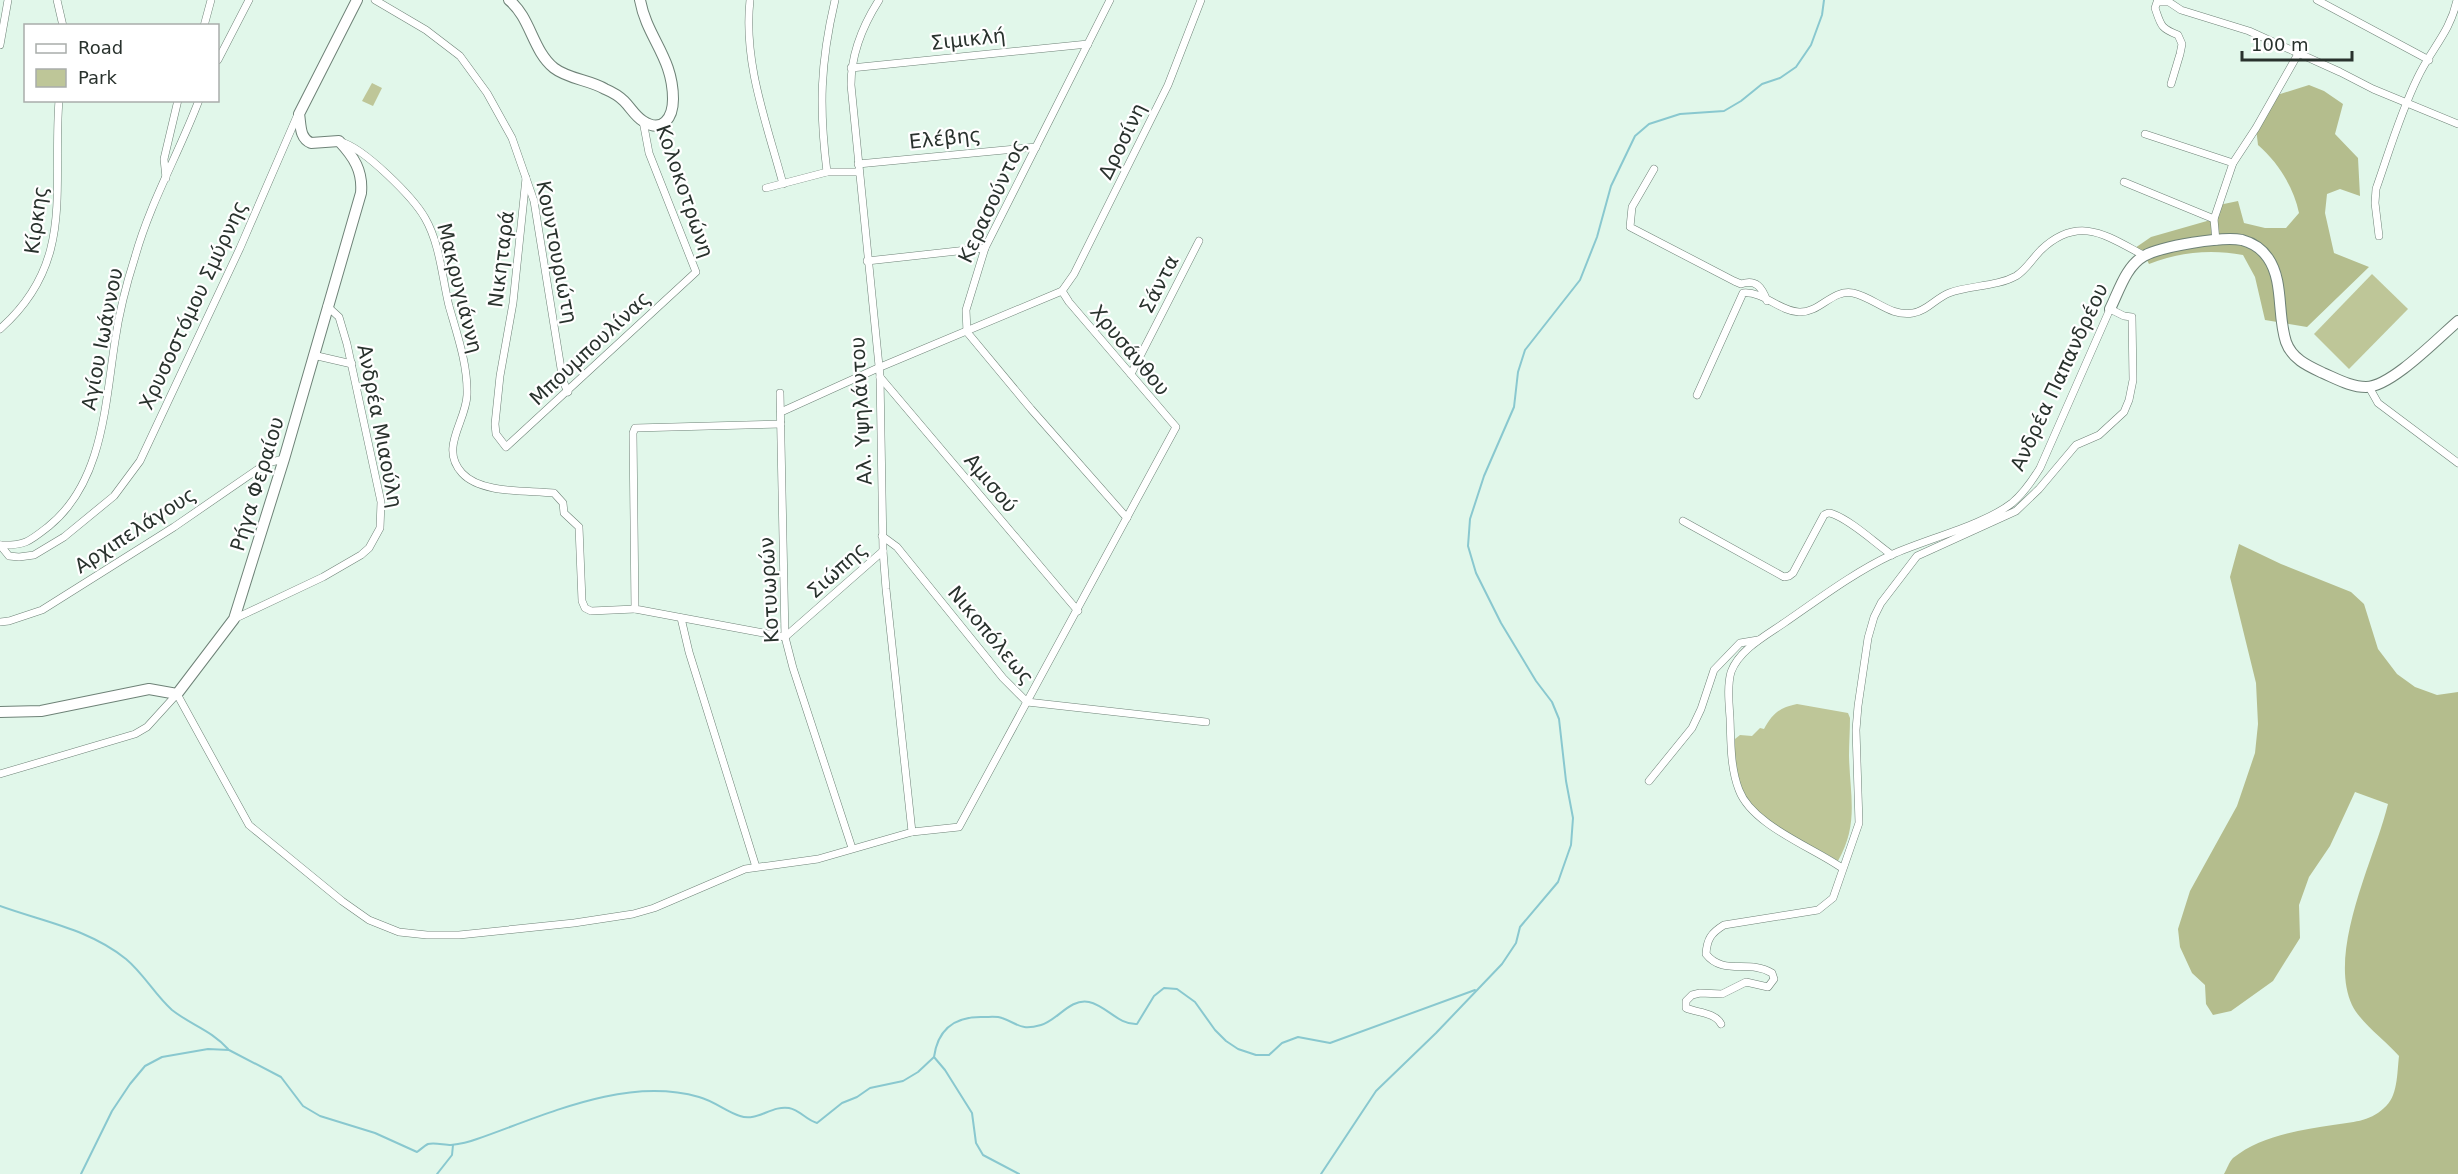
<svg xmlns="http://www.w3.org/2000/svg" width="2458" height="1174" font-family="'DejaVu Sans',sans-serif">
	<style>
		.green { fill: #bec698 }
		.forest { fill: #b4bd8d }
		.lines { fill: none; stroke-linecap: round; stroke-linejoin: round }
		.stream { stroke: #89c8cf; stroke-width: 2 }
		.street-casing { stroke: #6e8277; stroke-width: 8 }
		.secondary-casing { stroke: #6e8277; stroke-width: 12 }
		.street { stroke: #fff; stroke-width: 7 }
		.secondary { stroke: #fff; stroke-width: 10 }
		.labels { text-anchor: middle; stroke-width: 4.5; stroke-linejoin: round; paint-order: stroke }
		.street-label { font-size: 20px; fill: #29322d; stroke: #fff }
	</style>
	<rect width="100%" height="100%" fill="#e1f7ea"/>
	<g class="green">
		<polygon points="372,83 382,88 373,106 362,101"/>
		<polygon points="2372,274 2408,309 2349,369 2314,334"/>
		<path d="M1797,704L1848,713L1850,718C1850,731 1849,743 1849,756C1850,796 1859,824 1838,861C1807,841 1758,827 1741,790C1734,776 1734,755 1735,739L1740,735L1752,736L1760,728L1764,729C1773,713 1779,708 1797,704Z"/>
	</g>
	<g class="forest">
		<path d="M2309,85L2324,91L2343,104L2335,134L2358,158L2360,196L2340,189L2327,194L2325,213L2334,253L2369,267L2307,327L2265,320L2255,277L2243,255C2211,249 2179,252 2149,264L2145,256L2135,248L2151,237L2214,219L2219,205L2238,201L2244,223L2265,228H2286L2299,213C2294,188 2278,162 2258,145L2256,128L2274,96Z"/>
		<path d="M2239,544L2281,564L2351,592L2364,604L2378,649L2397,674L2415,687L2437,695L2458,692V1174H2224C2227,1169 2229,1162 2233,1158C2260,1136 2299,1130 2333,1125C2352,1122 2369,1122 2384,1108C2398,1097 2397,1073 2399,1056C2386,1041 2360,1022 2352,1005C2327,951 2375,858 2388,804L2355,792L2330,846L2309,877L2299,905L2300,938L2273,981L2231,1011L2213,1015L2206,1004L2205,985L2192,973L2180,947L2178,929L2190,891L2237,806L2255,753L2258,724L2256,683L2230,577Z"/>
	</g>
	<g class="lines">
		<g class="stream">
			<path d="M0,906C44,922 89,929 126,959C144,974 155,995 172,1010C191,1025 211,1030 228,1049"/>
			<path d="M81,1174L112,1111L130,1084L145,1066L162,1057L208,1049L229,1050L281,1077L303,1106L320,1116L375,1133L417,1152C420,1150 424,1146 428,1144C434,1142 444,1145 451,1145C460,1144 469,1142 477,1139C546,1115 625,1076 699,1097C714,1101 727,1112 740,1116C757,1122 772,1105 789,1108C800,1110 806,1120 817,1123L842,1103L857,1097L870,1088L903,1081L918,1072L934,1057"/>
			<polyline points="437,1174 452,1155 453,1145"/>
			<path d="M1019,1174L983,1155L976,1143L972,1113L945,1070L934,1057C938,1028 956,1016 984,1017C990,1017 997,1016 1002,1018C1019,1024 1020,1031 1041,1025C1058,1020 1070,998 1089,1002C1107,1006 1118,1025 1137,1024L1154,996L1164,988L1177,989L1195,1002L1215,1030L1226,1041L1238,1049L1256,1055H1269L1282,1043L1298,1037L1330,1043L1475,990"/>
			<polyline points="1321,1174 1376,1091 1436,1033 1502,964 1516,943 1520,927 1558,882 1571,845 1573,818 1566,781 1559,719 1552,702 1536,681 1501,623 1476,573 1468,546 1470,519 1484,476 1514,407 1518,372 1525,350 1580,280 1597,237 1611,186 1635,136 1649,124 1680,114 1724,111 1741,101 1762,84 1780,78 1796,67 1811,45 1822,15 1824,0"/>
		</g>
		<defs>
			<g id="street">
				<polyline points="57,0 63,26"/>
				<polyline points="375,0 426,30 460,56 487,93 512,138 534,201 563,381 568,392"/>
				<path d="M750,0C743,63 767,124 783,184"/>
				<polyline points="1110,0 985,248 966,310 967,332 1031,409 1127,518"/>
				<polyline points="2317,0 2429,60"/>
				<polyline points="204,26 211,0"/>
				<polyline points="0,45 8,0"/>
				<polyline points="218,60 249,0"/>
				<polyline points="851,68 1088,44"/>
				<path d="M2171,84L2180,54L2182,44L2178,35C2160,28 2161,25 2155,8L2157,2H2169L2181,10L2249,31L2340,72L2373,89L2458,124"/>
				<polyline points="2145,134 2233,163"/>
				<path d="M341,142C364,148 413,197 425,218C440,244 442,277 449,306C457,334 468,365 467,395C466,422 439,448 462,473C481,494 527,490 554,493L563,503L564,513L579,527L582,601L585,608L591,611L635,609"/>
				<polyline points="858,164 1036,147"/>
				<path d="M1654,169L1632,207L1630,227L1734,281L1741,284C1756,279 1762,287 1767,301"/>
				<path d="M827,172C819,108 820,64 835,0"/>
				<polyline points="166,178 164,159 178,100"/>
				<polyline points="526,178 513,303 500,376 495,424 496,434 506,447 696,272 649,153 643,121"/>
				<polyline points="2124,182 2214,219"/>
				<polyline points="766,188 827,172 858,172"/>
				<path d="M2379,236L2375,203L2376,189C2389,152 2400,114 2417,79C2430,50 2450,33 2457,0"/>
				<polyline points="2216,241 2214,219 2233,163 2256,128 2298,54"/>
				<polyline points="867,261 985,248"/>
				<path d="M0,329C76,262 52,189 59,100"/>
				<polyline points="313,355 352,364"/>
				<polyline points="1131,374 1199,241"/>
				<polyline points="880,377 1078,611"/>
				<polyline points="2369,387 2378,403 2458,463"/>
				<polyline points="780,393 785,637 793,668 852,848"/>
				<path d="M1697,395L1743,293C1763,291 1779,311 1799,312C1820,313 1832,289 1853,293C1875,298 1890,317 1913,313C1927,311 1936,298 1949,293C1970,285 1996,287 2016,276C2026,270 2032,259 2041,250C2079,214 2107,236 2145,256"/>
				<polyline points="781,412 878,368 1062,291 1074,274 1168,85 1201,0"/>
				<polyline points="781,424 635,428 633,433 635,609 785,637 883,551"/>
				<path d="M1683,521L1784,577L1789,576L1793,573L1824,515C1828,513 1828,512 1833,514C1852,521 1875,543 1892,555"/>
				<polyline points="882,536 897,547 1003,678 1027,702 1206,722"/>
				<polyline points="0,545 9,556 19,557 34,555 64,537 114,496 140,461 240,248 298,114"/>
				<path d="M0,545C25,546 30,541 49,526C103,482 105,405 115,341C119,313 126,285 135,257C150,203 179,153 199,100"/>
				<polyline points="681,618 689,652 756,867"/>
				<polyline points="234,619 323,577 361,555 369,548 380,528 381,502 347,344 339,317 327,306"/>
				<polyline points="0,622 9,621 42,610 174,527 267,463 284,459"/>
				<path d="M0,774L135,734L147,727L177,694L249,825L342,901L369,920L399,932L427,935H459L574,923L633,914L654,908L745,869L818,859L912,832L886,589L883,551L880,376L851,85C851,55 863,25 879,0"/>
				<polyline points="1649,781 1692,728 1701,709 1714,670 1740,643 1758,640"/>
				<polyline points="912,832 959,827 1176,427 1069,302 1062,291"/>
				<path d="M1721,1024C1715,1012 1697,1013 1686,1008V1001L1692,995L1700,993L1722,994L1746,982L1768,987L1774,979L1772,973C1749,959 1723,976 1706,954C1707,939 1711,933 1724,925L1818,910L1833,898L1859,823L1856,730L1858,706L1868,638L1874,617L1881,603L1917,556L2016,511L2039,489L2076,445L2099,435L2124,412L2129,400L2133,380L2132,317L2124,316L2110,309L2040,468C2032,481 2024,493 2012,503C1984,525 1926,539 1891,555C1853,573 1819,599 1784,623C1765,636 1739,650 1731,672C1727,686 1729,703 1730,718C1731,741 1730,767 1739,790C1752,825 1812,847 1842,868"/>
			</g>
			<g id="secondary">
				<path d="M509,0C531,18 532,50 554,68C568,79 590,80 605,89C612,92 619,96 624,101C631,108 635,116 643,121C663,134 673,117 673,99C673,57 647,38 640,0"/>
				<path d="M2110,309C2119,291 2126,266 2144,256C2162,246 2223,236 2242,240C2253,243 2262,249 2268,258C2284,281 2277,315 2286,342C2292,359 2308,366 2323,373C2337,379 2351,387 2366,387C2391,387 2438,338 2458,321"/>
				<path d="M0,712L41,711L149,689L177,694L234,619L284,459L361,193C363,171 354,157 339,141L311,143C299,138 301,124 299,114L357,0"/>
			</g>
		</defs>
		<use href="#street" class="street-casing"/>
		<use href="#secondary" class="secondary-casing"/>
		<use href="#street" class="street"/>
		<use href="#secondary" class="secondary"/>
	</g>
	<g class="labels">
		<g class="street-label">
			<text transform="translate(968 39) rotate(-6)" y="7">Σιμικλή</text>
			<text transform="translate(945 138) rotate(-6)" y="7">Ελέβης</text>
			<text transform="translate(1122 141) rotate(-64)" y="7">Δροσίνη</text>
			<text transform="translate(685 191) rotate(71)" y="7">Κολοκοτρώνη</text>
			<text transform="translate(992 201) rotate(-65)" y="7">Κερασούντος</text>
			<text transform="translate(36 220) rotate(-82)" y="7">Κίρκης</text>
			<text transform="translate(557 252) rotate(79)" y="7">Κουντουριώτη</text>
			<text transform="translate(501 259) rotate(-83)" y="7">Νικηταρά</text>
			<text transform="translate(1159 284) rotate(-63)" y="7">Σάντα</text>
			<text transform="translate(460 288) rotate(76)" y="7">Μακρυγιάννη</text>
			<text transform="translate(193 305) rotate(-65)" y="7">Χρυσοστόμου Σμύρνης</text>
			<text transform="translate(102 339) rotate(-79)" y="7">Αγίου Ιωάννου</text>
			<text transform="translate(590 348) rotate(-43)" y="7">Μπουμπουλίνας</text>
			<text transform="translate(1130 350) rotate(50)" y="7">Χρυσάνθου</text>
			<text transform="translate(2059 377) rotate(-65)" y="7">Ανδρέα Παπανδρέου</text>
			<text transform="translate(861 411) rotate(-93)" y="7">Αλ. Υψηλάντου</text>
			<text transform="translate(380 426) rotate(79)" y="7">Ανδρέα Μιαούλη</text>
			<text transform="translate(991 483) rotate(50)" y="7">Αμισού</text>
			<text transform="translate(257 484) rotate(-73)" y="7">Ρήγα Φεραίου</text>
			<text transform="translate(135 530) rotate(-33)" y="7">Αρχιπελάγους</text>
			<text transform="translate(837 570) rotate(-42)" y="7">Σιώπης</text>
			<text transform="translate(769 590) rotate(-93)" y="7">Κοτυωρών</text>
			<text transform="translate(991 635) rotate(50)" y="7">Νικοπόλεως</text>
		</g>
	</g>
	<rect x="24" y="24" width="195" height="78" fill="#ffffff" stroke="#a9adab" stroke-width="1.5"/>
	<rect x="36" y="44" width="30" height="9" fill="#ffffff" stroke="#a9adab" stroke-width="1.5"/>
	<text x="78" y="54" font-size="18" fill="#29322d">Road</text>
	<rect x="36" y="69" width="30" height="18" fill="#bec698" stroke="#a9adab" stroke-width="1.5"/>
	<text x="78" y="84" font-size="18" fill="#29322d">Park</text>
	<path d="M2242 51v9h110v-9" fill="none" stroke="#29322d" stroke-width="3"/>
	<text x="2251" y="51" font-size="18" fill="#29322d" stroke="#ffffff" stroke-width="4.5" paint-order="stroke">100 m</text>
</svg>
